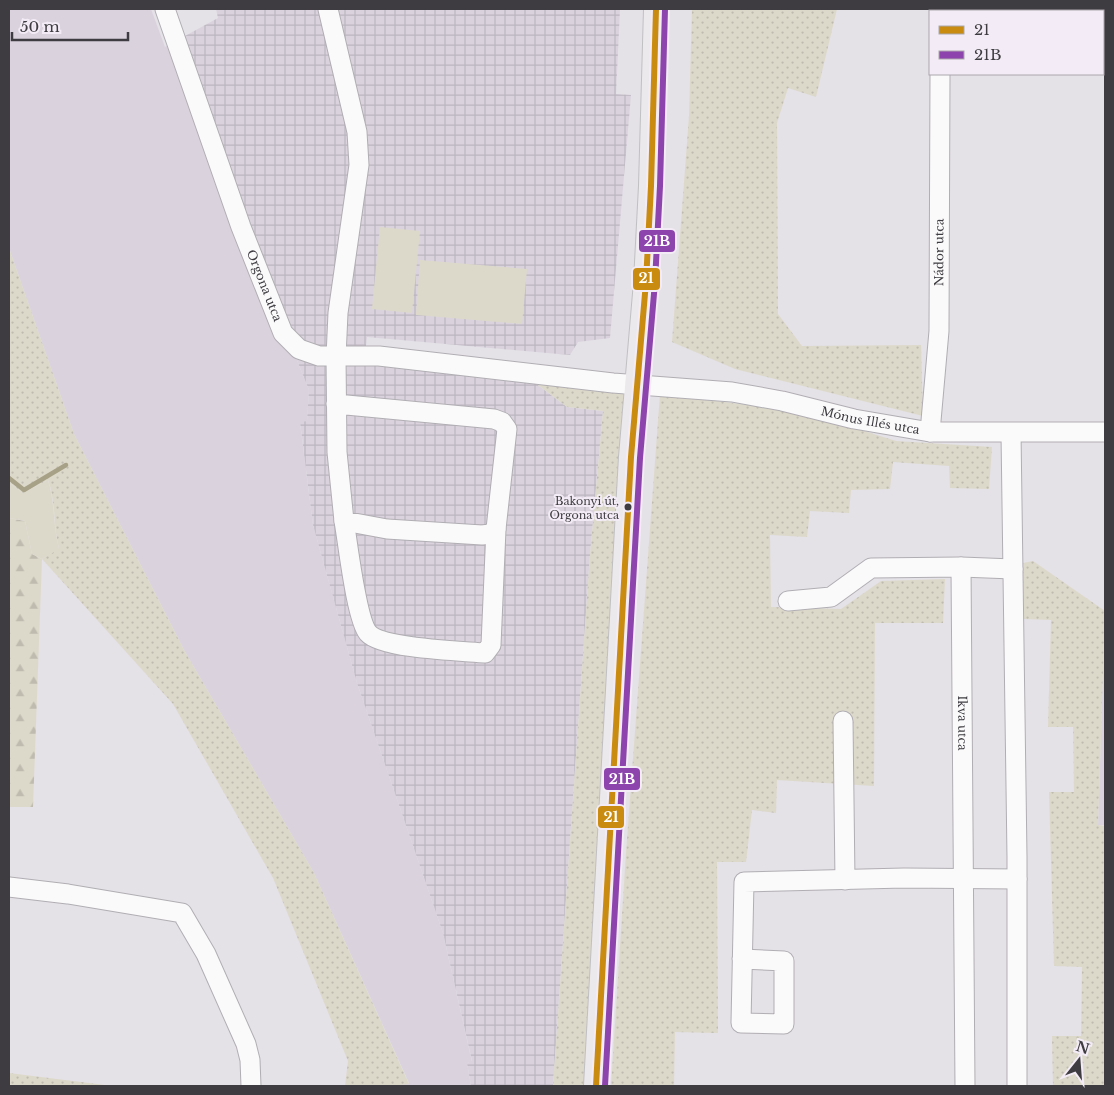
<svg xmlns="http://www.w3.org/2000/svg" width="1114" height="1095" font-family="'Libre Baskerville',serif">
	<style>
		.built { fill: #dad3de }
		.industrial { fill: url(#industrial-grid) }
		.grass { fill: url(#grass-dots) }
		.forest { fill: url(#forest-firs) }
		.pitch { fill: #ddd9ca }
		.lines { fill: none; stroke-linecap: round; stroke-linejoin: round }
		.stream { stroke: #a7a187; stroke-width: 4.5 }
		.minor-casing { stroke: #b1aeb3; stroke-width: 21 }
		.major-casing { stroke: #c0bfc2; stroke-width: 26 }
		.minor { stroke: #fbfafb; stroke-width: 19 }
		.major { stroke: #ece9ed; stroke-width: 24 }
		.bus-1-casing { stroke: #f3ecf6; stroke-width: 10 }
		.bus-2-casing { stroke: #f3ecf6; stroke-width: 10 }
		.bus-1 { stroke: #c98c10; stroke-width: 6 }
		.bus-2 { stroke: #8e44ad; stroke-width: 6 }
		.bus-dot { fill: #3e3c40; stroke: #f3ecf6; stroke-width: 2 }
		.labels { text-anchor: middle; stroke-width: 4; stroke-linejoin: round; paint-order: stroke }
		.bus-label { font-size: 11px; fill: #3e3c40; stroke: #f3ecf6; text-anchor: end }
		.street-label { font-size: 12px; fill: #3e3c40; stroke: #f3ecf6 }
		.line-badge { stroke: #f3ecf6; stroke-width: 2 }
		.badge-label { font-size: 14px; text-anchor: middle; font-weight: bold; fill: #fff }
	</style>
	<defs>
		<pattern id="industrial-grid" width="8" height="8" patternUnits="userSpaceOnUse" patternTransform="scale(1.25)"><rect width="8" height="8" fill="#dad3de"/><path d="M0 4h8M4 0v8" fill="none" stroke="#bcb6c0"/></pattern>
		<pattern id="grass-dots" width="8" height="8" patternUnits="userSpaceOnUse" patternTransform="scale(1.25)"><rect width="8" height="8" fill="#ddd9ca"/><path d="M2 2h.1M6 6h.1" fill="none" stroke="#bfbbaf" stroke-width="1.8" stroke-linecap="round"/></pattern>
		<pattern id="forest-firs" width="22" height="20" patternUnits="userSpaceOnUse" patternTransform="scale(1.25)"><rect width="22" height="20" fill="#ddd9ca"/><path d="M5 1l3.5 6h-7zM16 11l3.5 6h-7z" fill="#bfbbaf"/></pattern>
	</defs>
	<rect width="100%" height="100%" fill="#e4e1e7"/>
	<g class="built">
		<polygon points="9,9 151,9 165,47 174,42 201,122 309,390 307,421 300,423 313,525 357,683 443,933 472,1062 467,1063 471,1086 392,1086 409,1083 314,873 184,650 74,434 9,248"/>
		<polygon points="1105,611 1105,825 1098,825"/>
	</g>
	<polygon class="industrial" points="216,9 620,9 616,94 631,95 610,338 578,342 570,355 367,337 364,362 526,376 567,407 603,411 590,555 553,1086 471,1086 467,1063 472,1061 443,933 357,683 313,525 300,422 307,421 309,390 201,122 174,42 218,18"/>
	<g class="grass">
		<polygon points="692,9 837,9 816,97 788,88 777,123 778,314 802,346 921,345 923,416 735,369 672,342 689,116"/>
		<polygon points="992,9 1105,9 1105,38 1103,38 1103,11 992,11"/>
		<path d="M9,248L74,434L184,650L314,873L409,1084L392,1086H345L348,1061L273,878L173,704L42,559L59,548C53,526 56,502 48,480L23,493L9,483Z"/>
		<polygon points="526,376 570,388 605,392 631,392 594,1086 553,1086 590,555 603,411 567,407"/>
		<polygon points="660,394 803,412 896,441 992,447 989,489 950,488 949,466 893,462 890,489 851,490 849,513 810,511 807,537 770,535 771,607 841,609 881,581 945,579 943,623 875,623 874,786 777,780 776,813 752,810 746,862 717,862 718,1033 675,1032 674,1086 611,1086 626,853"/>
		<polygon points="1033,561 1105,611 1098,825 1105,826 1105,1086 1053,1086 1052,1036 1081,1036 1082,967 1054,966 1049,792 1074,792 1073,727 1048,727 1051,620 1024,619 1023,563"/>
		<polygon points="9,1073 113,1086 9,1086"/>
	</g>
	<polygon class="forest" points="9,518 25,521 32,554 42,559 33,807 9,807"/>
	<g class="pitch">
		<polygon points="380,227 420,231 412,313 372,309"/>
		<polygon points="420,260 527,269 522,324 416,315"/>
		<path d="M48,480C55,502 53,526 59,549L42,559L32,554L25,521L9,518V483L23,493Z"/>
	</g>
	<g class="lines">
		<polyline class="stream" points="9,478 24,490 66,465"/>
		<defs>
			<g id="minor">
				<path id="s1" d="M165,9L241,227L283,333L299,349L319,356H379L613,383L732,392L782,401L854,419L930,432H1105"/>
				<polyline points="328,9 357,132 359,165 338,313 336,357 337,452 344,521 387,529 482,535 490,534 496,529 507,429 502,422 494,419 336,404"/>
				<polyline points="940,11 940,9"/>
				<path id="s2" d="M930,432L939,331L940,74"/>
				<polyline points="1011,433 1017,857 1017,1086"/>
				<path d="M344,521C348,543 356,618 368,633C382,649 463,651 485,653L491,645L496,529"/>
				<path id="s3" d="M961,567L965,1086"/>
				<polyline points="788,601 831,597 871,568 961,567 1013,569"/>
				<polyline points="843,721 845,880"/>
				<polyline points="9,887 68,894 182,913 206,954 246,1044 250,1060 251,1086"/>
				<polyline points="742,959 784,961 784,1024 741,1023 744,882 904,878 1017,879"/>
			</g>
			<polyline id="major" points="596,1086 631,457 646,282 651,186 656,9"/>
		</defs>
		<use href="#minor" class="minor-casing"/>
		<use href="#major" class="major-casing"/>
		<use href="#minor" class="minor"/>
		<use href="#major" class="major"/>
		<defs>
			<polyline id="bus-1" points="596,1086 631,457 646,282 651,186 656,9"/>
			<polyline id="bus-2" points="605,1086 640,458 655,282 660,186 665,9"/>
		</defs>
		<use href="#bus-1" class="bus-1-casing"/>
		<use href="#bus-2" class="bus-2-casing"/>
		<use href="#bus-1" class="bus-1"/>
		<use href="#bus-2" class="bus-2"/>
	</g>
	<circle class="bus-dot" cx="628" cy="507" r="4.5"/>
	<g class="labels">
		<g class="bus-label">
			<text x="619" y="505">Bakonyi út,<tspan x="619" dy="14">Orgona utca</tspan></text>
		</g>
		<g class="street-label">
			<text dy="4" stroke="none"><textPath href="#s2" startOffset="180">Nádor utca</textPath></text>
			<text dy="4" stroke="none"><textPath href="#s1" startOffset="294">Orgona utca</textPath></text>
			<text dy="4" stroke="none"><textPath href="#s1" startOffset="945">Mónus Illés utca</textPath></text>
			<text dy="4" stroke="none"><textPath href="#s3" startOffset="156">Ikva utca</textPath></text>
		</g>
	</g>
	<g class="line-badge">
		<rect x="638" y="229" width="38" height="24" rx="5" fill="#8e44ad"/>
		<rect x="632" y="267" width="29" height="24" rx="5" fill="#c98c10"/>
		<rect x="603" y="767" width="38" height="24" rx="5" fill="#8e44ad"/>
		<rect x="597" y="805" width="28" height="24" rx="5" fill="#c98c10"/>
	</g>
	<g class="badge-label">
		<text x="657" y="246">21B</text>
		<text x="646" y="283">21</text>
		<text x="622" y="784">21B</text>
		<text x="611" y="822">21</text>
	</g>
	<rect width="1114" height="1095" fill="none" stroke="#3e3c40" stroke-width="20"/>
	<rect x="929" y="10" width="175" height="65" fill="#f3ecf6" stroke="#aba6ad"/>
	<rect x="939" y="26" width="25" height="8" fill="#c98c10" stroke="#aba6ad"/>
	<text x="974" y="35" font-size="15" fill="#3e3c40">21</text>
	<rect x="939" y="51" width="25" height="8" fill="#8e44ad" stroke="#aba6ad"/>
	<text x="974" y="60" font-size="15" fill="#3e3c40">21B</text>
	<g transform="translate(1079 1060) rotate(17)" stroke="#f3ecf6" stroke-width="4" paint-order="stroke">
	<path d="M0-4L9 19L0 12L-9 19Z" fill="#3e3c40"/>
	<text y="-8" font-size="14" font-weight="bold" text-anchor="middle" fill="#3e3c40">N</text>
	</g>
	<path d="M12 32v8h116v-8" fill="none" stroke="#3e3c40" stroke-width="2.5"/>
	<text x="20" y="32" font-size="15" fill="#3e3c40" stroke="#f3ecf6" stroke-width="4" paint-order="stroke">50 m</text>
</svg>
